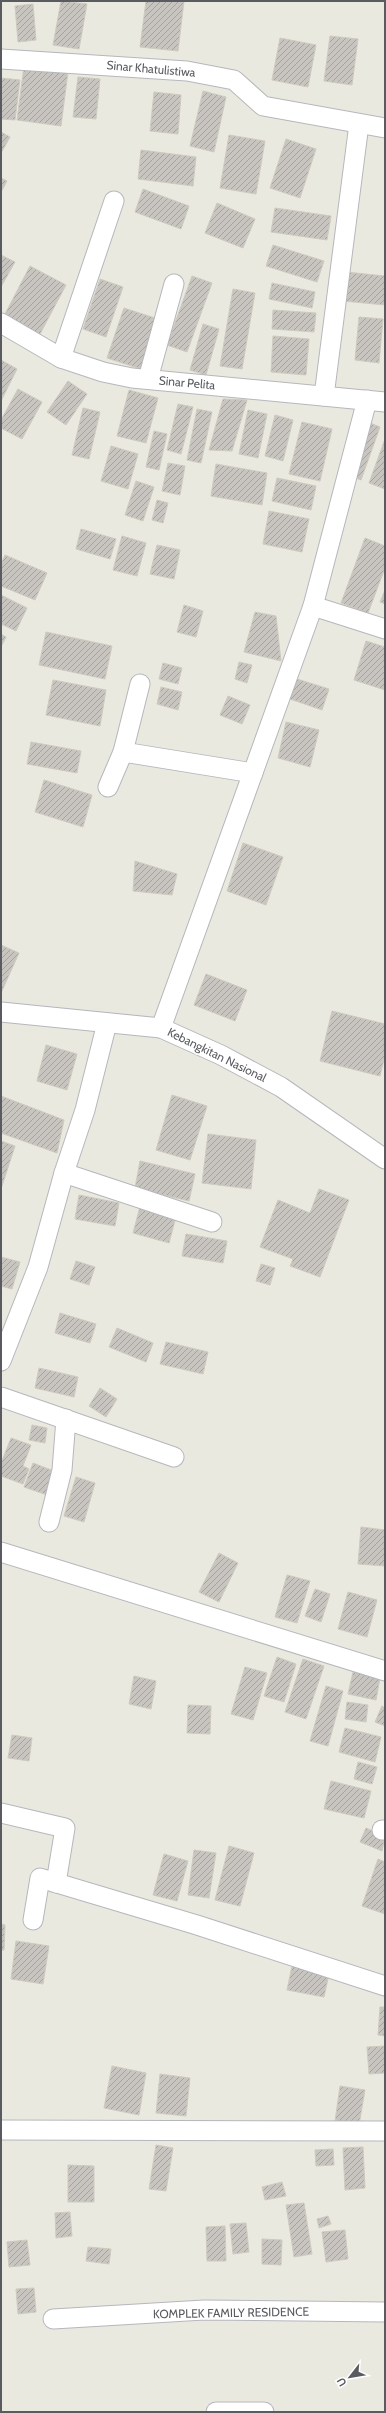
<svg xmlns="http://www.w3.org/2000/svg" width="386" height="2413" font-family="Cabin,sans-serif">
	<style>
		.building { fill: url(#building-hatch); stroke: #cecabf }
		.lines { fill: none; stroke-linecap: round; stroke-linejoin: round }
		.minor-casing { stroke: #b6b7bc; stroke-width: 21 }
		.minor { stroke: #fff; stroke-width: 19 }
		.labels { text-anchor: middle; stroke-width: 3.5; stroke-linejoin: round; paint-order: stroke }
		.street-label { font-size: 12px; fill: #595b60; stroke: #fff }
	</style>
	<defs>
		<pattern id="building-hatch" width="6" height="6" patternUnits="userSpaceOnUse"><rect width="6" height="6" fill="#c8c5c0"/><path d="M-1 1l2-2M0 6l6-6M5 7l2-2" fill="none" stroke="#a5a39f"/></pattern>
	</defs>
	<rect width="100%" height="100%" fill="#eae9e0"/>
	<g class="building">
		<polygon points="61,1 87,4 79,49 53,45"/>
		<polygon points="146,1 184,1 178,51 140,47"/>
		<polygon points="33,4 36,40 18,42 15,6"/>
		<polygon points="330,36 358,39 352,85 324,81"/>
		<polygon points="280,38 316,45 308,87 272,80"/>
		<polygon points="24,66 68,72 61,126 17,120"/>
		<polygon points="78,77 100,79 96,119 73,117"/>
		<polygon points="1,78 20,80 15,120 1,119"/>
		<polygon points="203,91 226,97 214,152 190,146"/>
		<polygon points="154,92 181,95 178,134 150,131"/>
		<polygon points="1,132 10,137 1,153"/>
		<polygon points="229,135 265,141 256,194 220,188"/>
		<polygon points="286,139 316,149 300,198 270,188"/>
		<polygon points="141,150 196,157 193,186 138,179"/>
		<polygon points="1,178 7,181 1,192"/>
		<polygon points="143,189 189,206 181,229 135,212"/>
		<polygon points="217,203 255,219 243,248 205,233"/>
		<polygon points="275,208 331,216 327,240 271,232"/>
		<polygon points="273,245 324,261 317,282 266,266"/>
		<polygon points="1,255 15,262 1,287"/>
		<polygon points="30,266 66,285 40,334 4,316"/>
		<polygon points="346,272 385,276 385,305 343,301"/>
		<polygon points="192,276 212,283 187,352 167,345"/>
		<polygon points="100,279 123,287 106,337 83,329"/>
		<polygon points="272,283 315,292 312,308 269,299"/>
		<polygon points="233,289 255,293 242,369 220,366"/>
		<polygon points="124,308 161,320 144,370 107,358"/>
		<polygon points="273,310 316,313 314,332 272,329"/>
		<polygon points="359,317 383,319 379,363 355,360"/>
		<polygon points="203,324 219,329 206,375 190,370"/>
		<polygon points="273,336 309,339 306,375 271,372"/>
		<polygon points="1,360 17,369 1,401"/>
		<polygon points="68,381 87,394 66,425 47,412"/>
		<polygon points="18,389 42,402 22,439 1,428 1,420"/>
		<polygon points="129,390 158,398 146,443 117,436"/>
		<polygon points="223,399 247,400 232,451 209,450"/>
		<polygon points="178,404 193,407 181,454 167,450"/>
		<polygon points="83,408 100,412 89,459 72,455"/>
		<polygon points="197,409 212,412 201,463 187,460"/>
		<polygon points="248,410 267,414 258,458 239,454"/>
		<polygon points="275,415 293,420 283,461 265,456"/>
		<polygon points="302,422 332,429 320,481 289,474"/>
		<polygon points="370,423 380,427 361,480 351,476"/>
		<polygon points="154,431 167,434 159,470 146,467"/>
		<polygon points="385,439 385,489 369,483"/>
		<polygon points="111,446 138,454 128,489 101,481"/>
		<polygon points="168,463 185,466 180,495 162,491"/>
		<polygon points="216,464 267,473 262,505 211,496"/>
		<polygon points="277,478 316,486 311,510 272,501"/>
		<polygon points="136,481 154,487 143,521 125,515"/>
		<polygon points="157,500 168,503 163,523 152,520"/>
		<polygon points="269,511 309,519 302,552 263,544"/>
		<polygon points="81,529 116,539 110,559 76,549"/>
		<polygon points="122,536 146,543 137,576 113,570"/>
		<polygon points="365,538 385,546 385,568 368,613 341,603"/>
		<polygon points="157,545 180,550 174,579 150,574"/>
		<polygon points="5,555 47,573 35,600 1,586 1,564"/>
		<polygon points="385,590 385,604 380,602"/>
		<polygon points="1,595 27,608 16,631 1,624"/>
		<polygon points="184,605 203,611 196,637 177,632"/>
		<polygon points="255,612 276,616 281,661 244,652"/>
		<polygon points="46,632 112,646 105,679 39,665"/>
		<polygon points="1,634 6,637 1,647"/>
		<polygon points="366,641 385,647 385,690 354,680"/>
		<polygon points="239,662 252,665 247,683 235,679"/>
		<polygon points="163,663 182,668 178,684 159,679"/>
		<polygon points="297,679 329,689 322,710 290,699"/>
		<polygon points="53,680 106,690 100,726 46,715"/>
		<polygon points="161,687 182,692 178,710 157,704"/>
		<polygon points="228,696 250,705 242,724 220,715"/>
		<polygon points="286,722 319,730 310,767 278,758"/>
		<polygon points="31,742 81,751 77,773 27,764"/>
		<polygon points="44,780 92,795 83,827 35,812"/>
		<polygon points="243,843 283,857 266,905 227,891"/>
		<polygon points="135,861 177,874 172,895 133,891"/>
		<polygon points="1,945 19,953 1,993"/>
		<polygon points="206,974 247,990 235,1021 194,1005"/>
		<polygon points="332,1011 385,1024 385,1055 380,1076 320,1061"/>
		<polygon points="46,1045 77,1054 67,1090 37,1081"/>
		<polygon points="172,1095 207,1106 190,1160 156,1150"/>
		<polygon points="1,1096 64,1120 57,1153 1,1133"/>
		<polygon points="208,1134 256,1140 251,1189 202,1183"/>
		<polygon points="1,1141 15,1146 1,1189"/>
		<polygon points="140,1161 195,1174 189,1201 135,1188"/>
		<polygon points="319,1189 349,1200 320,1277 290,1266 293,1259 260,1247 278,1200 310,1213"/>
		<polygon points="79,1195 119,1203 115,1226 75,1219"/>
		<polygon points="141,1203 177,1213 169,1243 133,1233"/>
		<polygon points="186,1234 227,1241 223,1263 182,1256"/>
		<polygon points="1,1257 20,1262 12,1289 1,1286"/>
		<polygon points="76,1261 95,1267 89,1285 70,1279"/>
		<polygon points="261,1264 275,1268 270,1285 256,1281"/>
		<polygon points="60,1313 96,1324 90,1343 55,1333"/>
		<polygon points="117,1328 153,1343 146,1362 109,1347"/>
		<polygon points="166,1342 208,1352 203,1374 160,1364"/>
		<polygon points="39,1368 78,1377 74,1397 35,1388"/>
		<polygon points="100,1388 117,1399 106,1417 89,1406"/>
		<polygon points="32,1425 47,1428 45,1443 29,1440"/>
		<polygon points="11,1438 31,1445 23,1466 29,1469 23,1484 1,1476 1,1463"/>
		<polygon points="33,1463 59,1473 50,1496 24,1487"/>
		<polygon points="76,1477 95,1483 84,1522 64,1516"/>
		<polygon points="361,1527 385,1530 385,1566 358,1564"/>
		<polygon points="219,1553 238,1563 219,1602 199,1592"/>
		<polygon points="287,1575 310,1581 297,1623 275,1617"/>
		<polygon points="315,1589 330,1594 321,1622 305,1616"/>
		<polygon points="348,1592 377,1600 367,1637 338,1629"/>
		<polygon points="277,1657 296,1664 284,1702 264,1696"/>
		<polygon points="303,1659 324,1666 306,1719 285,1712"/>
		<polygon points="245,1667 267,1673 253,1720 231,1714"/>
		<polygon points="353,1672 380,1678 376,1700 348,1694"/>
		<polygon points="134,1676 156,1681 151,1709 129,1704"/>
		<polygon points="326,1686 343,1691 328,1746 310,1741"/>
		<polygon points="347,1702 368,1705 366,1722 345,1719"/>
		<polygon points="188,1705 211,1706 210,1734 187,1733"/>
		<polygon points="382,1706 385,1708 385,1726 375,1722"/>
		<polygon points="345,1728 381,1737 375,1762 339,1752"/>
		<polygon points="12,1735 32,1738 29,1761 8,1758"/>
		<polygon points="358,1762 377,1767 372,1784 354,1779"/>
		<polygon points="331,1781 371,1791 364,1818 324,1809"/>
		<polygon points="366,1828 385,1836 382,1851 360,1842"/>
		<polygon points="229,1846 254,1853 240,1906 215,1900"/>
		<polygon points="194,1850 216,1853 209,1898 188,1895"/>
		<polygon points="164,1854 188,1861 177,1901 153,1895"/>
		<polygon points="378,1859 385,1862 385,1914 362,1906"/>
		<polygon points="1,1924 5,1925 4,1950 1,1950"/>
		<polygon points="16,1941 49,1946 43,1984 11,1979"/>
		<polygon points="292,1966 329,1974 324,1997 287,1990"/>
		<polygon points="380,2007 385,2007 385,2036 378,2035"/>
		<polygon points="385,2046 385,2073 369,2074 367,2047"/>
		<polygon points="112,2066 146,2073 139,2115 104,2108"/>
		<polygon points="160,2074 190,2078 186,2116 156,2113"/>
		<polygon points="340,2086 365,2090 359,2125 335,2121"/>
		<polygon points="156,2145 173,2148 166,2191 149,2189"/>
		<polygon points="363,2147 365,2188 345,2190 343,2148"/>
		<polygon points="333,2149 334,2165 316,2166 315,2150"/>
		<polygon points="68,2165 94,2166 94,2202 68,2202"/>
		<polygon points="282,2182 286,2196 265,2200 262,2187"/>
		<polygon points="304,2203 312,2254 294,2257 286,2205"/>
		<polygon points="70,2212 72,2236 56,2238 55,2213"/>
		<polygon points="328,2216 331,2224 319,2228 317,2219"/>
		<polygon points="246,2223 249,2252 233,2254 230,2224"/>
		<polygon points="225,2226 226,2261 207,2261 206,2227"/>
		<polygon points="345,2230 348,2259 326,2262 322,2232"/>
		<polygon points="262,2239 282,2240 281,2265 262,2264"/>
		<polygon points="27,2240 30,2265 9,2267 7,2242"/>
		<polygon points="88,2247 111,2249 109,2264 86,2261"/>
		<polygon points="34,2288 36,2312 18,2314 16,2289"/>
	</g>
	<g class="lines">
		<defs>
			<g id="minor">
				<polyline points="1,59 187,71 234,80 263,106 385,128"/>
				<polyline points="1,323 61,358 103,372 132,378 385,402"/>
				<polyline points="61,358 114,201"/>
				<polyline points="148,379 174,284"/>
				<polyline points="324,396 359,124"/>
				<polyline points="313,606 385,629"/>
				<polyline points="123,752 253,773"/>
				<polyline points="108,787 123,752 140,684"/>
				<polyline points="1,1012 161,1028 221,1055 281,1087 385,1159"/>
				<polyline points="161,1028 313,606 367,400"/>
				<polyline points="64,1173 212,1222"/>
				<polyline points="1,1361 38,1267 64,1173 85,1110 107,1023"/>
				<polyline points="1,1397 174,1457"/>
				<polyline points="49,1522 62,1470 66,1419"/>
				<polyline points="1,1552 385,1671"/>
				<polyline points="1,1813 65,1828 56,1883"/>
				<polyline points="382,1830 385,1830"/>
				<polyline points="33,1920 40,1878 197,1925 385,1986"/>
				<polyline points="1,2130 385,2131"/>
				<polyline points="53,2319 204,2310 385,2312"/>
				<polyline points="216,2412 264,2412"/>
			</g>
		</defs>
		<use href="#minor" class="minor-casing"/>
		<use href="#minor" class="minor"/>
	</g>
	<g class="labels">
		<g class="street-label">
			<text transform="translate(151 69) rotate(5)" y="4">Sinar Khatulistiwa</text>
			<text transform="translate(187 383) rotate(5)" y="4">Sinar Pelita</text>
			<text transform="translate(217 1055) rotate(26)" y="4">Kebangkitan Nasional</text>
			<text transform="translate(231 2313) rotate(-1)" y="4">KOMPLEK FAMILY RESIDENCE</text>
		</g>
	</g>
	<rect width="386" height="2413" fill="none" stroke="#595b60" stroke-width="4"/>
	<g transform="translate(350 2377) rotate(239)" stroke="#ffffff" stroke-width="3" paint-order="stroke">
	<path d="M0-3L7 15L0 10L-7 15Z" fill="#595b60"/>
	<text y="-6" font-size="11" font-weight="bold" text-anchor="middle" fill="#595b60">U</text>
	</g>
</svg>
